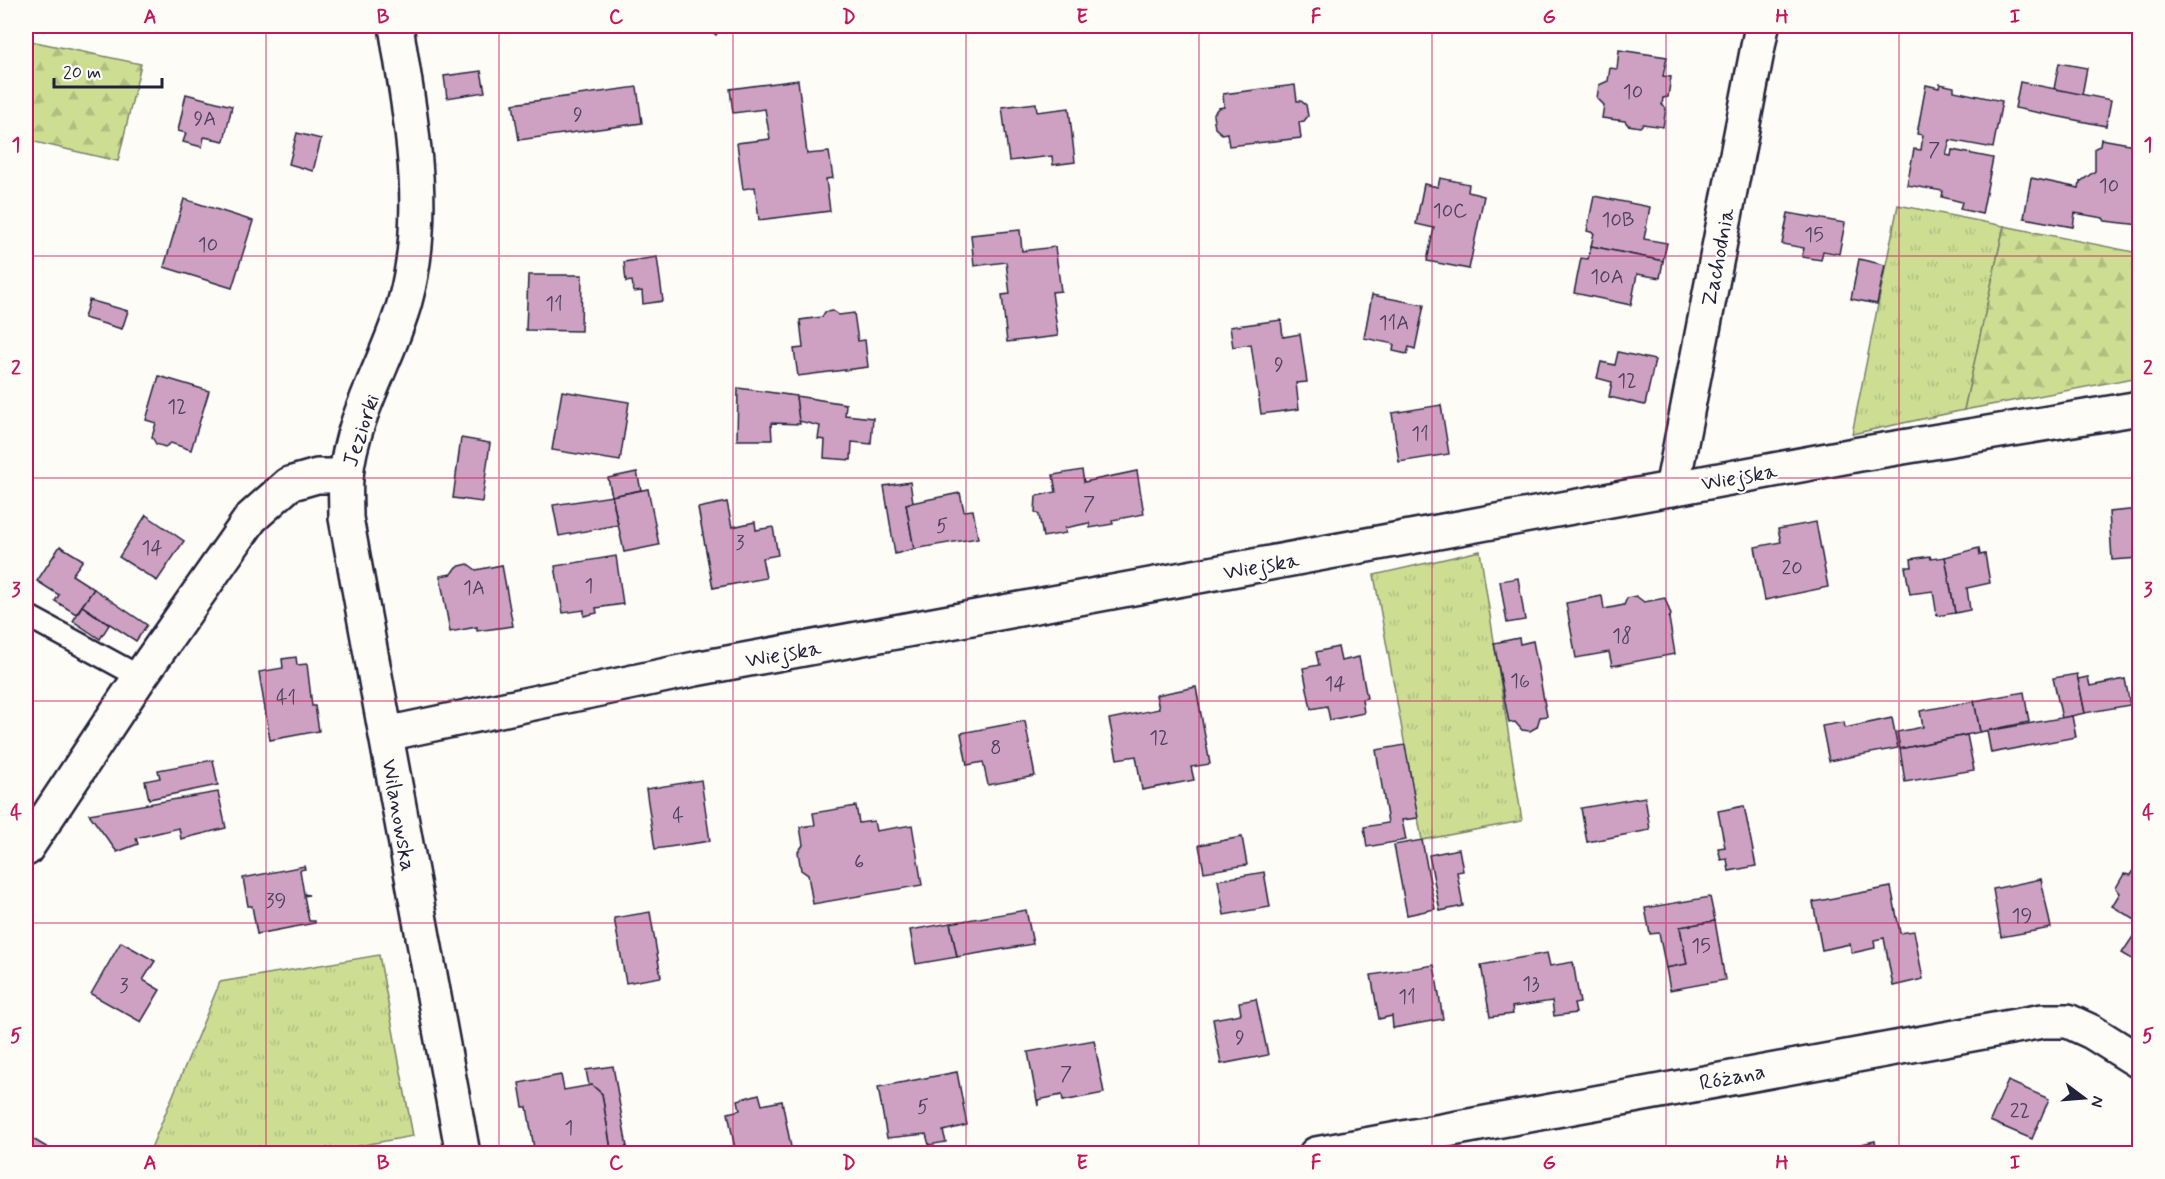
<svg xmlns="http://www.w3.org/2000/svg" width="2165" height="1179" font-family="Mynerve,sans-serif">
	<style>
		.grass { fill: url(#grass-tufts); stroke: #788067; stroke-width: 1.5 }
		.forest { fill: url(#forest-firs); stroke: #788067; stroke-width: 1.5 }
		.building { fill: #cea1c2; stroke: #22223b; stroke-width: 1.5 }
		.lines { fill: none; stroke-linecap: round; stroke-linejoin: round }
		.service-casing { stroke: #22223b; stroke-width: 26 }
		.minor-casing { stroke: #22223b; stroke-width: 38 }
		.service { stroke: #fdfcf7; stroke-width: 21 }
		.minor { stroke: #fdfcf7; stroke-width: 33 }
		.grid { fill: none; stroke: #c2185b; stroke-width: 1.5; stroke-opacity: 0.55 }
		.labels { text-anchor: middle; stroke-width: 4.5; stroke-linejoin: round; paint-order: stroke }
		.number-label { font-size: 20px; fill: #4d425d }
		.street-label { font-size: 22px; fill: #22223b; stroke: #fdfcf7 }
		.neatline { fill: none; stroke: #c2185b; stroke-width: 2 }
		.grid-label { font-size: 20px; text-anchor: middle; font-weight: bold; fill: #c2185b }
	</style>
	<defs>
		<pattern id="grass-tufts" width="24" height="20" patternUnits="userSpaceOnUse" patternTransform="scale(1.5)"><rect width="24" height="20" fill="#cdde93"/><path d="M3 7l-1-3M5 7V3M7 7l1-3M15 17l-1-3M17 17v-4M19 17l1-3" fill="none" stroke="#b0be80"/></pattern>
		<pattern id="forest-firs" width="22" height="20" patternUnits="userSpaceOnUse" patternTransform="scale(1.5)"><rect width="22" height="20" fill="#cdde93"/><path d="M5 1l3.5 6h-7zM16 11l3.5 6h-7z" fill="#b0be80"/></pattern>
	</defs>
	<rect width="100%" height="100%" fill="#fdfcf7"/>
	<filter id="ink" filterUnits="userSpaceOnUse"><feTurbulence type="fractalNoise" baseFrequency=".0167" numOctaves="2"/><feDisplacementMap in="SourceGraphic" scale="12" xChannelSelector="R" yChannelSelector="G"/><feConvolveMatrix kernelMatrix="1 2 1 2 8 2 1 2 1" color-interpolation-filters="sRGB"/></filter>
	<g filter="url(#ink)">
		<g class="grass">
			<polygon points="1898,205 2004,226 1964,410 1852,434"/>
			<polygon points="1480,551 1522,821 1422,840 1374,575"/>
			<polygon points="379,955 413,1136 320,1153 149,1153 220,982"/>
		</g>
		<g class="forest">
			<polygon points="26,40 141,64 118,161 26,140"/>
			<polygon points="2004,226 2139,253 2139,377 1964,410"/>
		</g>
		<g class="building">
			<polygon points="679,26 722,26 716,35 707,28 680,31"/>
			<polygon points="1619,50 1667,57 1663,76 1671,77 1668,97 1663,98 1662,105 1666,108 1663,127 1643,124 1640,127 1628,125 1625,121 1602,118 1604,105 1597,98 1599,85 1608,81 1610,68 1617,69"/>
			<polygon points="2059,63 2087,68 2082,95 2054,89"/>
			<polygon points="481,71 485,92 447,98 444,76"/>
			<polygon points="798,80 807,154 829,152 833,178 826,179 830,211 759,220 755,187 743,189 737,143 770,139 765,109 733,113 730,89"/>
			<polygon points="2020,82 2111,100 2106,126 2015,108"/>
			<polygon points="1940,84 1954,87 1954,91 2002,101 1993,148 1950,140 1946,155 1951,156 1952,150 1993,158 1982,214 1960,209 1962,202 1942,197 1943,191 1907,185 1914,149 1921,150 1923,135 1917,134 1926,85 1939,88"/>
			<polygon points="1295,85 1297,101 1301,101 1306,105 1308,116 1304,121 1299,122 1301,138 1229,146 1227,133 1222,134 1215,128 1213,115 1218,108 1224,107 1223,94"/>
			<polygon points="637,87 642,123 519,140 513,104"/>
			<polygon points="186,94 232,106 224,141 204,137 202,147 183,142 186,133 178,131"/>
			<polygon points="1036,103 1037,112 1069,108 1075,162 1053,165 1052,156 1009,161 1002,107"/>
			<polygon points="297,133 321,139 313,171 289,164"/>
			<polygon points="2101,139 2140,146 2140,225 2105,221 2103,218 2075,213 2073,227 2024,218 2031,178 2079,188 2080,182 2095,171 2095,148 2100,146"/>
			<polygon points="1440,178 1469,184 1468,192 1484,196 1469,269 1427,261 1434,228 1416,224 1424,184 1438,187"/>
			<polygon points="1594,196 1650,207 1644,239 1667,243 1663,261 1591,246 1594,233 1587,231"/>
			<polygon points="184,199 253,221 232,288 164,267"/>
			<polygon points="1788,213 1845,223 1839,254 1823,251 1821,260 1802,257 1804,248 1782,244"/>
			<polygon points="1020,230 1022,251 1055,247 1061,291 1052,292 1058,336 1007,342 1002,295 1010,294 1006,262 974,266 971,235"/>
			<polygon points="1591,246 1663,261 1660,278 1637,274 1631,305 1574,293 1581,258 1588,259"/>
			<polygon points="657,257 663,301 643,304 642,291 634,292 632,281 626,282 624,262"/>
			<polygon points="1859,259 1885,265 1877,304 1851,299"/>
			<polygon points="528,275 582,275 581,331 526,330"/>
			<polygon points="1372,295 1424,305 1415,349 1409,347 1407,354 1393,351 1394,344 1364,338"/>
			<polygon points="89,300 128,311 122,329 84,318"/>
			<polygon points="833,311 839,315 854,313 858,341 865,340 868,367 798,376 794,349 803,348 800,320 822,317 825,312"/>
			<polygon points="1281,320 1283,337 1300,334 1307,382 1296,383 1299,409 1261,414 1251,344 1233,347 1230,327"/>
			<polygon points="1618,352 1655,360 1645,405 1609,397 1612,382 1597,378 1601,362 1615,365"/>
			<polygon points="159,376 209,391 191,450 171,443 165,447 156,444 152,437 156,423 146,420"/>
			<polygon points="738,388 796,396 800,424 771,423 772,440 737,440"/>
			<polygon points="562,391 629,402 620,461 552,450"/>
			<polygon points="796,396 846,404 845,415 873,418 871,444 852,442 851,460 824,458 825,440 818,439 820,426 799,421"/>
			<polygon points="1441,405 1449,454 1399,462 1392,413"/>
			<polygon points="461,438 490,443 482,502 453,498"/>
			<polygon points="1082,470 1084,482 1137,471 1144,514 1112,520 1113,524 1090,528 1089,523 1065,528 1066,533 1043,537 1039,515 1035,512 1036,496 1056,492 1053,475"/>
			<polygon points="637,472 641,490 612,496 608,478"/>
			<polygon points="910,482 913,502 906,504 914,549 895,554 884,486"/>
			<polygon points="648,489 659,545 624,552 612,496"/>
			<polygon points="960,493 964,511 973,510 978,538 914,549 906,504"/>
			<polygon points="612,496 618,525 559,536 553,505"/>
			<polygon points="727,502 732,527 755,522 756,530 773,527 778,555 762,558 766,578 713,588 698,508"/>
			<polygon points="2129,510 2140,510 2140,558 2112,560 2109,512"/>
			<polygon points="146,515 184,541 157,581 119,557"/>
			<polygon points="1816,522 1828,587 1765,600 1755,547 1781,542 1778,529"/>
			<polygon points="60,546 83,560 72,575 94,589 76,614 55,601 59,595 37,581"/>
			<polygon points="1979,548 1980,555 1985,554 1990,583 1967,588 1970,610 1955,613 1945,557"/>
			<polygon points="616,556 623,604 596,608 597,613 584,616 584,610 563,613 555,566"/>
			<polygon points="1930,556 1931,559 1945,557 1955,613 1937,616 1933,591 1910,594 1905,567 1912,567 1911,559"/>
			<polygon points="468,564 476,570 502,565 513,626 477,631 477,627 450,632 440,576 451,574 456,567"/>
			<polygon points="1518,578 1525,620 1507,623 1500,581"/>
			<polygon points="94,589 147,625 136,641 82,606"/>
			<polygon points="1602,596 1604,609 1624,605 1627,598 1636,596 1644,602 1665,598 1671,615 1669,618 1675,654 1612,666 1609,652 1576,658 1566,603"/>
			<polygon points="82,606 109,625 100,639 73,621"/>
			<polygon points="1519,638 1520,644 1533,641 1547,716 1540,717 1537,727 1530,731 1522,730 1515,722 1509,723 1494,643"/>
			<polygon points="1338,647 1341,661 1359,657 1367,698 1362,699 1364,713 1330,720 1327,706 1311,709 1303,668 1319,665 1316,652"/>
			<polygon points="296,657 297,665 307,664 312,706 315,706 319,731 270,740 259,672 283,668 282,659"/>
			<polygon points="2077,674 2085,713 2062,718 2053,678"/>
			<polygon points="2088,677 2090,686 2125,679 2130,705 2085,713 2078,679"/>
			<polygon points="1196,687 1210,764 1191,767 1194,780 1142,790 1136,756 1117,759 1109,719 1159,709 1156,695"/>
			<polygon points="2024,692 2029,722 1980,732 1974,701"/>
			<polygon points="1974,701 1980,732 1900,749 1897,732 1923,727 1920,711"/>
			<polygon points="2072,716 2076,737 1991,753 1987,731"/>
			<polygon points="1892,718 1898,748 1829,761 1822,726 1844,722 1845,728"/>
			<polygon points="1025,721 1035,776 988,785 983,762 967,765 961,733"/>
			<polygon points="1967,735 1974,770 1905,782 1900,749"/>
			<polygon points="1405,745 1418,818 1402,820 1406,840 1367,847 1364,827 1388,823 1376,750"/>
			<polygon points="213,760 218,785 149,799 145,781 160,778 158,770"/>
			<polygon points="701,780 710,841 655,849 646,789"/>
			<polygon points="218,792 226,828 181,839 179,828 136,838 138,844 117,852 89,814"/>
			<polygon points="1645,797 1650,830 1587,842 1581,808"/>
			<polygon points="856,806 859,823 874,821 876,831 912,825 922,885 813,904 808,875 801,870 798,852 803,845 800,827 815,825 813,813"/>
			<polygon points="1744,806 1756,866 1729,871 1727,859 1721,860 1718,848 1725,847 1718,811"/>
			<polygon points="1242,837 1247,865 1204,872 1199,845"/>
			<polygon points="1422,840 1435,909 1407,915 1394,845"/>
			<polygon points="1459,849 1463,871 1457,872 1463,906 1440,911 1429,855"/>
			<polygon points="2140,862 2140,923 2112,906 2120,893 2116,888 2124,874 2131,875"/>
			<polygon points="304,866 305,869 300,870 304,894 309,895 304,896 309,921 315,921 315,923 257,934 252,906 248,906 243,878"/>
			<polygon points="1264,872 1270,907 1224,915 1218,880"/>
			<polygon points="2041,879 2051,928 2001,937 1993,889"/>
			<polygon points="1891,887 1900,933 1914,931 1923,979 1893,986 1884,938 1874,940 1875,948 1852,953 1850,944 1822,950 1813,902"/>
			<polygon points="1710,897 1715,921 1680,927 1687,964 1666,968 1659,933 1650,934 1645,908"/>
			<polygon points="1026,910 1033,944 957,957 950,923"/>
			<polygon points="650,912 661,977 626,983 614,918"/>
			<polygon points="1715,921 1725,980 1670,990 1666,968 1687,964 1680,927"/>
			<polygon points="950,923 957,957 916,964 910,930"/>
			<polygon points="2140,926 2140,964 2122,953"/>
			<polygon points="121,942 155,961 143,980 160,990 141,1022 91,994"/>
			<polygon points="1547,953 1550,966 1573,962 1580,1003 1574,1004 1576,1013 1554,1016 1552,1001 1512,1007 1513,1014 1490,1017 1481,965"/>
			<polygon points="1434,965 1443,1019 1393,1028 1392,1016 1379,1019 1371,975"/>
			<polygon points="1256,999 1268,1055 1221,1064 1213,1019 1241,1014 1239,1002"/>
			<polygon points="1094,1040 1104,1093 1063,1101 1062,1095 1038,1100 1038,1106 1028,1052"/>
			<polygon points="613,1066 627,1147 611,1150 602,1094 592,1085 589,1086 586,1070"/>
			<polygon points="957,1072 967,1125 943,1131 946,1142 929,1145 926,1134 887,1138 878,1087"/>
			<polygon points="561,1075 564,1090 592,1085 602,1094 611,1150 627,1147 628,1154 535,1154 527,1107 523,1107 519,1083"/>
			<polygon points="2008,1081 2049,1099 2032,1139 1990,1121"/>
			<polygon points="759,1094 762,1105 782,1101 792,1152 736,1154 728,1113 740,1110 738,1100"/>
			<polygon points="26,1135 50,1149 47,1154 26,1154"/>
			<polygon points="1875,1141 1877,1154 1850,1154 1848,1147"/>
		</g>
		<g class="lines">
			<defs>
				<polyline id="service" points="26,615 140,677"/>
				<g id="minor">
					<path d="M396,26C410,116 430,210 405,301C389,359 351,416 346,477C345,491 346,505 346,518L463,1154"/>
					<polyline points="1672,489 1762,26"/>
					<polyline points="386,734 695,669 1860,454 2140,408"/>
					<polyline points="26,849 140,677 251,518 289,484 317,476 346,476"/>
					<polyline points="1316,1154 2043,1021 2068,1021 2092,1032 2140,1062"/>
				</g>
			</defs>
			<use href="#service" class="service-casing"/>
			<use href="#minor" class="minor-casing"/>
			<use href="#service" class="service"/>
			<use href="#minor" class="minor"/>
		</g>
	</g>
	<path class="grid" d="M266,26V1154M499,26V1154M733,26V1154M966,26V1154M1199,26V1154M1432,26V1154M1666,26V1154M1899,26V1154M26,256H2140M26,478H2140M26,701H2140M26,923H2140"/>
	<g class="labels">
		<g class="number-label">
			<text x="1633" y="98">10</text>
			<text x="578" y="121">9</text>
			<text x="205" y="125">9A</text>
			<text x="1934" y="156">7</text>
			<text x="2109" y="192">10</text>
			<text x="1450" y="217">10C</text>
			<text x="1618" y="226">10B</text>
			<text x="1814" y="241">15</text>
			<text x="208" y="251">10</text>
			<text x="1607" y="283">10A</text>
			<text x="554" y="310">11</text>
			<text x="1394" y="329">11A</text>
			<text x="1279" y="371">9</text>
			<text x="1627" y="387">12</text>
			<text x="177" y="413">12</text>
			<text x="1420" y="440">11</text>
			<text x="1089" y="510">7</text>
			<text x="942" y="532">5</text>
			<text x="740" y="549">3</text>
			<text x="152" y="554">14</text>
			<text x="1792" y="574">20</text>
			<text x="589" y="592">1</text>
			<text x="474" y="594">1A</text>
			<text x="1622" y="642">18</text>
			<text x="1520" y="687">16</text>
			<text x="1335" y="690">14</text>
			<text x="286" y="704">41</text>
			<text x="1159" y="744">12</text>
			<text x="996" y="754">8</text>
			<text x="678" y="822">4</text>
			<text x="859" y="868">6</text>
			<text x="276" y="907">39</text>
			<text x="2022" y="922">19</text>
			<text x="1701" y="952">15</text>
			<text x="1531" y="990">13</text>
			<text x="124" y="992">3</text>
			<text x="1407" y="1003">11</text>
			<text x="1240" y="1044">9</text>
			<text x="1066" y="1080">7</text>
			<text x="923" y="1113">5</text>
			<text x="2020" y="1117">22</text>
			<text x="569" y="1134">1</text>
		</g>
		<g class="street-label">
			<text transform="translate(1717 257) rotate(-79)" y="8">Zachodnia</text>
			<text transform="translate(360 430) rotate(-72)" y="8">Jeziorki</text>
			<text transform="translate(1739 476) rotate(-10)" y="8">Wiejska</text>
			<text transform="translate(1261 565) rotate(-10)" y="8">Wiejska</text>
			<text transform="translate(783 653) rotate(-10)" y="8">Wiejska</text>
			<text transform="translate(400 815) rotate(80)" y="8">Wilanowska</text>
			<text transform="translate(1732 1076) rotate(-11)" y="8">Różana</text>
		</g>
	</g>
	<rect width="2165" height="1179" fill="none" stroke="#fdfcf7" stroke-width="66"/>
	<g transform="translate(2084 1098) rotate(106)" stroke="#fdfcf7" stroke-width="4.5" paint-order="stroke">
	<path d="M0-4.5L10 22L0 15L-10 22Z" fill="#22223b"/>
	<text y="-9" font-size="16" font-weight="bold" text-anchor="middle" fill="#22223b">N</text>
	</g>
	<path d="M54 78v9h108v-9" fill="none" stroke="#22223b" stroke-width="3"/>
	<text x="63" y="78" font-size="18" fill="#22223b" stroke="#fdfcf7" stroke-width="4.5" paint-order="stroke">20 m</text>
	<rect x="33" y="33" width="2099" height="1113" class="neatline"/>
	<g class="grid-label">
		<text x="150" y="23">A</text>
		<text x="383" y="23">B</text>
		<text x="616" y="23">C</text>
		<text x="849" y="23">D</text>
		<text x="1082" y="23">E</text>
		<text x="1316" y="23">F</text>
		<text x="1549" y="23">G</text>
		<text x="1782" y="23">H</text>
		<text x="2015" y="23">I</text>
		<text x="16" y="151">1</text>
		<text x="2148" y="151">1</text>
		<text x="16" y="374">2</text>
		<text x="2148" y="374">2</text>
		<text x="16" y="596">3</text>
		<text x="2148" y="596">3</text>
		<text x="16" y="819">4</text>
		<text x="2148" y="819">4</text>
		<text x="16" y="1042">5</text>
		<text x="2148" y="1042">5</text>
		<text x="150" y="1169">A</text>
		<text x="383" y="1169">B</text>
		<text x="616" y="1169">C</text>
		<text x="849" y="1169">D</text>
		<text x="1082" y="1169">E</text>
		<text x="1316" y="1169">F</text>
		<text x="1549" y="1169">G</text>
		<text x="1782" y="1169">H</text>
		<text x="2015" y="1169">I</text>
	</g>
</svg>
